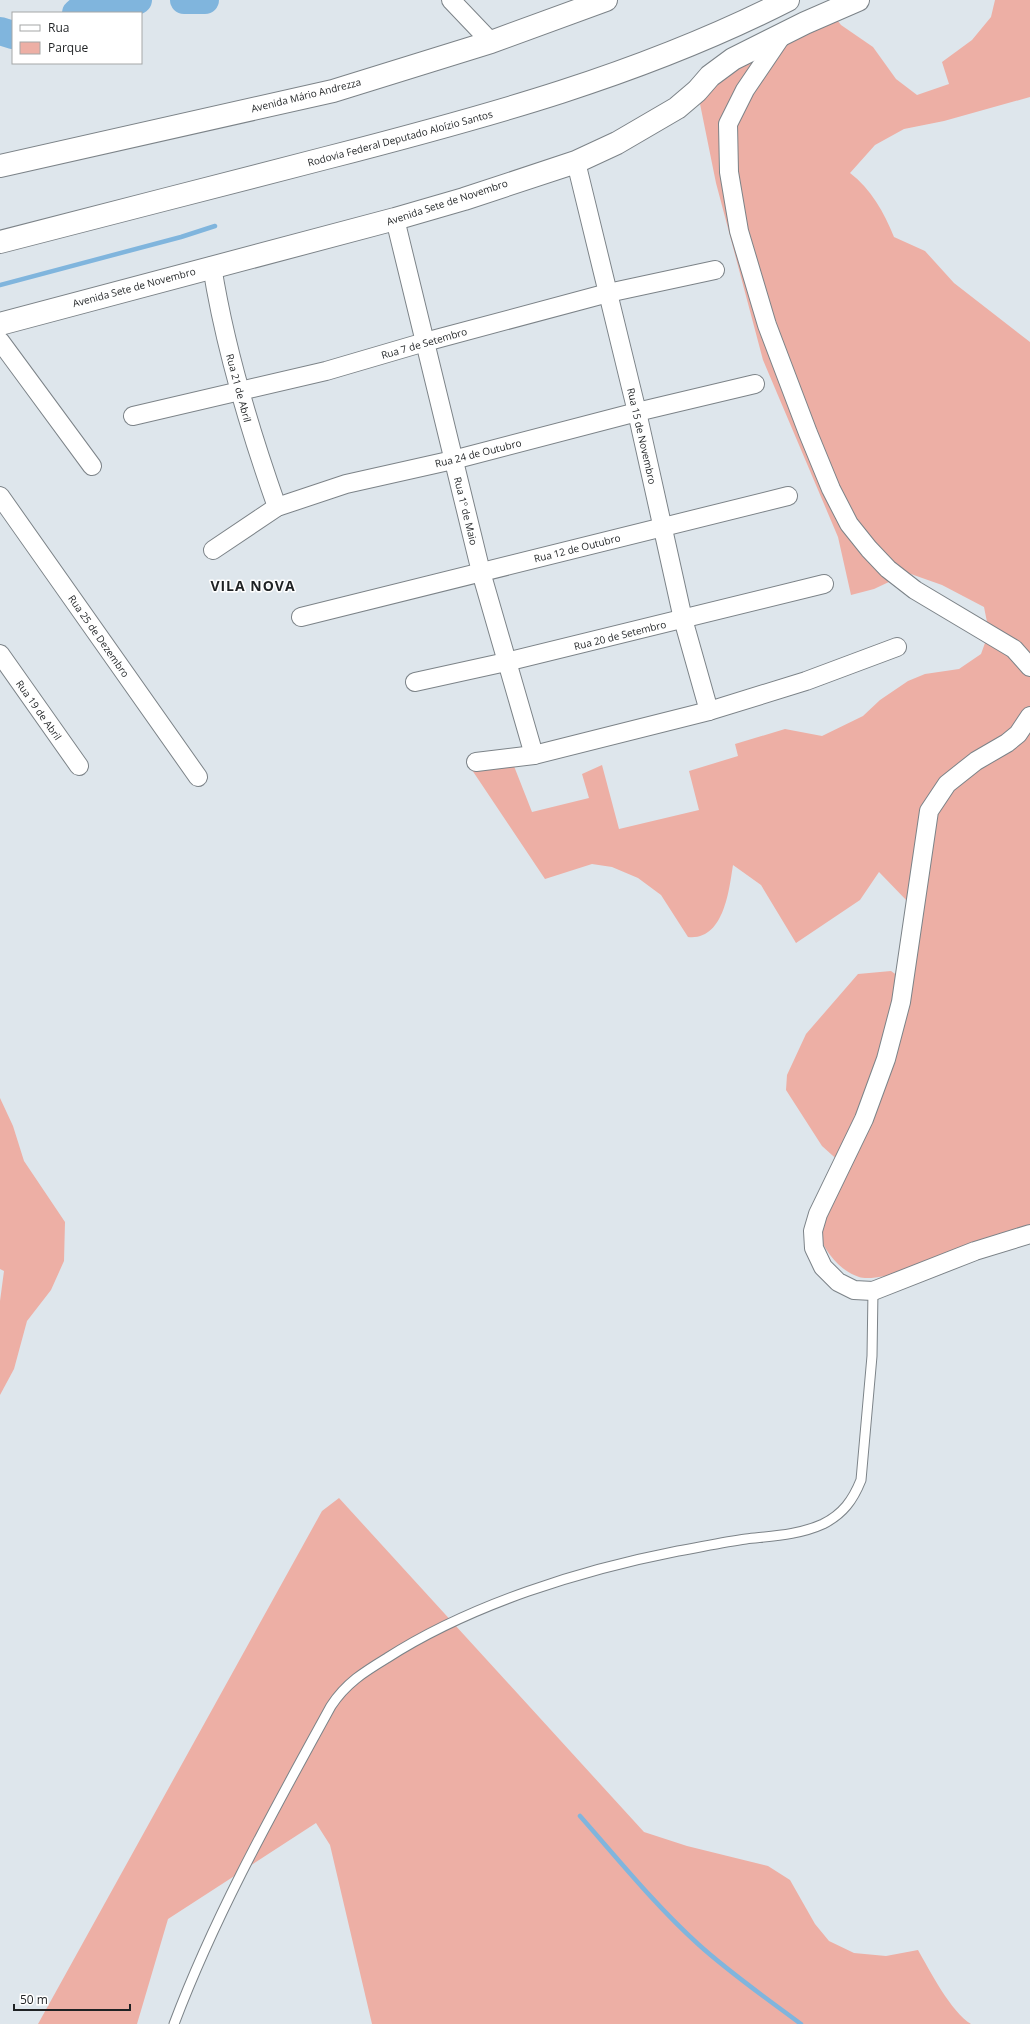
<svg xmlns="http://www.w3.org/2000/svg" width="1030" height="2024" font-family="'Open Sans',sans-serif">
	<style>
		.green { fill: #edafa5 }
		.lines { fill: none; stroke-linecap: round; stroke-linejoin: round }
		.stream { stroke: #80b5dd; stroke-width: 4.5 }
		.river { stroke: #80b5dd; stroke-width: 28 }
		.service-casing { stroke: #7c8388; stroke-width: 11 }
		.minor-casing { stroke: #7c8388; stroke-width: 20 }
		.tertiary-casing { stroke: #7c8388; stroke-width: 24 }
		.trunk-casing { stroke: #7c8388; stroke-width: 24 }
		.service { stroke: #fff; stroke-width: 9 }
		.minor { stroke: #fff; stroke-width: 18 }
		.tertiary { stroke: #fff; stroke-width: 22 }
		.trunk { stroke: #fff; stroke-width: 22 }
		.labels { text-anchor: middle; stroke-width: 3; stroke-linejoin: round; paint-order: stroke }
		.street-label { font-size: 10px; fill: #1f2224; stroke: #fff }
		.district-label { font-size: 14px; font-weight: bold; letter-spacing: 1px; fill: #1f2224; stroke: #fff }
	</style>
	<rect width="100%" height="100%" fill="#dee6ec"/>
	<g class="green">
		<path d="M995,0H1030V97L944,121L904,129L875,145L850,173C871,189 884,212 894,237L925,251L954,283L1030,342V1227C999,1238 884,1286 859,1277C838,1270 825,1251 817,1231L842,1164L822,1146L786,1090L787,1075L806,1034L858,974L891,971L901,978L910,904L879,872L860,900L796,943L761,885L733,865C729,890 724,941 688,937L661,895L638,878L612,867L592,864L545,879L468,764L512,761L532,812L589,798L582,774L602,765L619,829L699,810L689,771L738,756L735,744L785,729L822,736L863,716L880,700L908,681L925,674L959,669L981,654L989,632L984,607L942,585L908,573L874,589L851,595L838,537L763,360L716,183L696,84L834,16L841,25L873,47L896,79L917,95L949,84L942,62L972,40L991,17Z"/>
		<polygon points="0,1098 13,1126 24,1161 65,1222 64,1261 51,1290 27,1321 14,1369 0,1395 0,1301 4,1271 0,1269"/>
		<path d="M339,1498L644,1832L687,1846L768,1866L790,1880L815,1924L829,1941L854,1953L886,1956L918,1950C930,1971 951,2012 971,2024H372L330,1845L316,1823L168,1919L137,2024H38L322,1511Z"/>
	</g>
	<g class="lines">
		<g class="stream">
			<polyline points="0,285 181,237 215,226"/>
			<path d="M580,1816C618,1859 655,1905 698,1944C730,1973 766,1998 801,2024"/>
		</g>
		<g class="river">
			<polyline points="184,0 205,0"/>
			<polyline points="76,13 84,6 107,7 117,10 138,0"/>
			<polyline points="0,31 13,35"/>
		</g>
		<defs>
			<path id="service" d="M174,2024C216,1913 274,1810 331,1706C346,1683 364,1672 387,1658C471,1604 581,1570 678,1551C701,1547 724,1542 746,1539C772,1536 799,1535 823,1524C843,1514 853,1500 861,1480L872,1356L873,1291"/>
			<g id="minor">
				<polyline points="451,0 491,42"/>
				<polyline points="783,34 745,90 728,124 729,172 739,231 767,325 808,433 831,489 849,524 869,549 888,569 915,590 1014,649 1030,667"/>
				<polyline points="576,162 637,412 683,619 709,711"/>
				<polyline points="395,219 481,572 534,755"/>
				<path d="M212,266C225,349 249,428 277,507"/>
				<polyline points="0,341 92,466"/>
				<polyline points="133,416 326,371 425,342 608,293 715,270"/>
				<polyline points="0,496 198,777"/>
				<polyline points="213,550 277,507 346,484 453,460 637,412 755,384"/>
				<polyline points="301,617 788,496"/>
				<polyline points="0,654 79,766"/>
				<polyline points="415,682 506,662 824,584"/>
				<polyline points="1030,716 1018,734 1007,743 976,761 947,784 929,811 901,1002 886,1059 864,1119 818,1214 813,1231 814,1248 823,1267 838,1282 854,1290 873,1291 975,1251 1030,1234"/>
				<polyline points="476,762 534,755 709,711 806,681 897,647"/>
			</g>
			<g id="tertiary">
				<polyline points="0,166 333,91 491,42 606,0"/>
				<polyline points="0,324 395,219 464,199 576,162 617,143 677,108 697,91 710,76 733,59 805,23 858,0"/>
			</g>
			<path id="trunk" d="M0,242C109,214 217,186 326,158C485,117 641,75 788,0"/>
		</defs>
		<use href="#service" class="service-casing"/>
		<use href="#minor" class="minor-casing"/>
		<use href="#tertiary" class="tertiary-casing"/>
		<use href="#trunk" class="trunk-casing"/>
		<use href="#service" class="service"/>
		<use href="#minor" class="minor"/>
		<use href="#tertiary" class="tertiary"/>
		<use href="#trunk" class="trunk"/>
	</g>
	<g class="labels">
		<g class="street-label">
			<text transform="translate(306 95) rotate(-14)" y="4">Avenida Mário Andrezza</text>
			<text transform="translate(400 138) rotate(-15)" y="4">Rodovia Federal Deputado Aloízio Santos</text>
			<text transform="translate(447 202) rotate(-18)" y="4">Avenida Sete de Novembro</text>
			<text transform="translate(134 287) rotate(-15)" y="4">Avenida Sete de Novembro</text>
			<text transform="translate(424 343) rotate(-16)" y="4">Rua 7 de Setembro</text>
			<text transform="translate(239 388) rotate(75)" y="4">Rua 21 de Abril</text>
			<text transform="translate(642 436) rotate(77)" y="4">Rua 15 de Novembro</text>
			<text transform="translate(478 453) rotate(-14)" y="4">Rua 24 de Outubro</text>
			<text transform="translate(466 511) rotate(76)" y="4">Rua 1º de Maio</text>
			<text transform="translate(577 548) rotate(-14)" y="4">Rua 12 de Outubro</text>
			<text transform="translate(620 635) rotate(-14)" y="4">Rua 20 de Setembro</text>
			<text transform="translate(99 636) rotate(55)" y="4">Rua 25 de Dezembro</text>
			<text transform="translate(39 710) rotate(55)" y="4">Rua 19 de Abril</text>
		</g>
		<g class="district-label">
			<text x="253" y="591">VILA NOVA</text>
		</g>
	</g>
	<rect x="12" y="12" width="130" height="52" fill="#ffffff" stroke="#a5a7a7"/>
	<rect x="20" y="25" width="20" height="6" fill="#ffffff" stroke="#a5a7a7"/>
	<text x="48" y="32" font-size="12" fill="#1f2224">Rua</text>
	<rect x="20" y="42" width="20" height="12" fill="#edafa5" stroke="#a5a7a7"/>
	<text x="48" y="52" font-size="12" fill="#1f2224">Parque</text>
	<path d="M14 2004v6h116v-6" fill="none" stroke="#1f2224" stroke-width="2"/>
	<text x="20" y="2004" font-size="12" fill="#1f2224" stroke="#ffffff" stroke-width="3" paint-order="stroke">50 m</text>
</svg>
